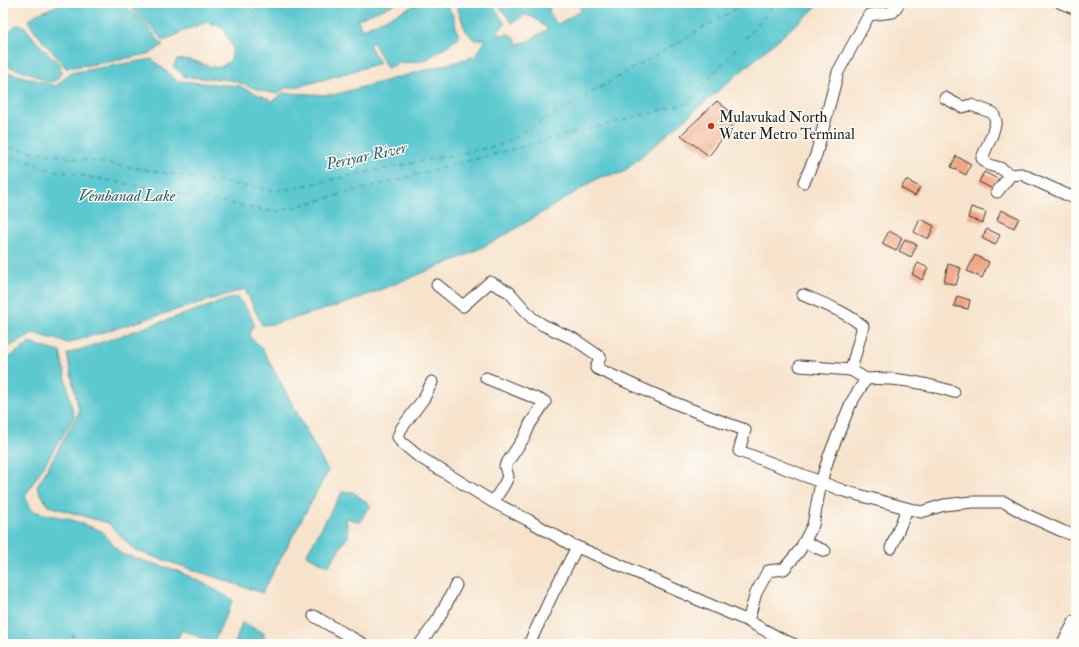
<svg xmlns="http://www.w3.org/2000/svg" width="1079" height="647" font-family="'IM FELL Double Pica',serif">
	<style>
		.water { fill: #5bc8d0; stroke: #3c7276 }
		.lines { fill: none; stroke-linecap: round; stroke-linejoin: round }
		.ferry { stroke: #356164; stroke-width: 1; stroke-dasharray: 5 4; stroke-linecap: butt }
		.building { fill: #f0a683 }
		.minor-casing { stroke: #3d3a36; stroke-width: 13 }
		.tertiary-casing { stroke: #3d3a36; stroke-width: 16 }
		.minor { stroke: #fff; stroke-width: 11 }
		.tertiary { stroke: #fff; stroke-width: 14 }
		.poi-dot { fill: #c8321e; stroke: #fdfcf7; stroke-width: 1.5 }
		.labels { text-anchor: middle; stroke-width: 3; stroke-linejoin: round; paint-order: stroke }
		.poi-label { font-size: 15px; fill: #1c1c1c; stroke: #fdfcf7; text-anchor: start }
		.water-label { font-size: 16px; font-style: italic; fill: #356164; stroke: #fdfcf7 }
	</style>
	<rect width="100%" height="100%" fill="#fdfcf7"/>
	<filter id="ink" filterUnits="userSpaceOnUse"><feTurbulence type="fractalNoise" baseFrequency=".025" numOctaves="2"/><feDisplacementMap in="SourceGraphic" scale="8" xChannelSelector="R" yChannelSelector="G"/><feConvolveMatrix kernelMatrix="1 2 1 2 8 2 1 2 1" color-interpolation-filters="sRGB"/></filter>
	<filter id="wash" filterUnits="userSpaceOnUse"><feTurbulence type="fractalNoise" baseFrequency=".012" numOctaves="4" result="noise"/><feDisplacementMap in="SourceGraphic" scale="16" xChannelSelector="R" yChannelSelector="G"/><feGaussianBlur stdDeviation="0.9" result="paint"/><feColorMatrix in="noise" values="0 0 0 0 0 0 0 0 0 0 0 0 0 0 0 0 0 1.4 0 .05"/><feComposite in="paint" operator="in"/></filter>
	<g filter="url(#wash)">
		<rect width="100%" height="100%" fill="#f7e3cc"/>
		<g class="water">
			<polygon points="63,3 122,3 143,22 163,45 151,53 109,62 66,68 38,35 28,21 35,15"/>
			<path d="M126,3H247L253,10L272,3H398L358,19L361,30L420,3H446L453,16L459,38L424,61L400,63L387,68L373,42L369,45L380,63L315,82L295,87L286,88L277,94L263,91L231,80L185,77L173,66L177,60C194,56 208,70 220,67C223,66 228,62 231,60L233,48L224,29L208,22L190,28L164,41Z"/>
			<path d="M455,3H492L505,24L498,31V35L509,34L514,37L517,44L526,42L548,29L533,17L525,15L512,23L497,3H551C547,13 551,17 558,24L582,10L576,3H821L622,173L600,177L502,237L465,256L347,303L273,324L262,325L245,289L68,343L33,333L3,350V71L56,86L70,73L152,59L177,81L239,86L273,101L283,93L333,95L477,56V51L482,47L485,41L484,39L474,40L466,31Z"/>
			<path d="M16,25L24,26C35,41 46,53 60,64L61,74L56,80L51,82L43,80L30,73L3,65V40Z"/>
			<path d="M235,297C245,304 251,314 254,325L250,333V337L262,348L328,471L262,593L134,550L108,523L48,506L37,487L79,412L67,354Z"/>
			<polygon points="29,343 60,352 74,417 25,496 32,511 69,519 102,531 121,554 175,570 201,582 233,600 213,643 182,630 174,644 75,644 73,633 71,644 3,644 3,362"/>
			<polygon points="342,492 353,492 371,506 366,512 365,511 361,522 346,518 348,536 328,566 306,555"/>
			<polygon points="242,622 265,634 262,637 269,639 269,644 235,644"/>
		</g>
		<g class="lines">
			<g class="ferry">
				<polyline points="3,144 11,148 277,191 501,145 739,7 743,3"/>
				<polyline points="3,152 48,169 275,212 688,103 776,3"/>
			</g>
		</g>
		<g id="blocks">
			<g class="building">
				<polygon points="717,101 738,118 709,156 681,135"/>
				<polygon points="956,156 971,164 966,175 951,167"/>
				<polygon points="984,172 1000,180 995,190 979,182"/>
				<polygon points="906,180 920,187 915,196 901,188"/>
				<polygon points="971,207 986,212 983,223 968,218"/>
				<polygon points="1001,210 1019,218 1014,228 997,220"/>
				<polygon points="920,219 934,226 928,239 914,232"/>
				<polygon points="987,229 1000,235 995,245 982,238"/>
				<polygon points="889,231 902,238 896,251 882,244"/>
				<polygon points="905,239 917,245 911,257 899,251"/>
				<polygon points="975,255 989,262 982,278 967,271"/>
				<polygon points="918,263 928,268 922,280 912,274"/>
				<polygon points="948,264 961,268 956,285 944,282"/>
				<polygon points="957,296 970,300 968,309 954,306"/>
			</g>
		</g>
	</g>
	<g filter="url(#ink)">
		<use href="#blocks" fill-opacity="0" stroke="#3d3a36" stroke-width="1"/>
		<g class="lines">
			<defs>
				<g id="minor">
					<polyline points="1061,3 1076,9"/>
					<polyline points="945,98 962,107 971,105 993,113 996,121 992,135 982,158 989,165 1000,168 1011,175"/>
					<polyline points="804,182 816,155 838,72 869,15 893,12 899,3"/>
					<polyline points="997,192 1005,182 1011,175 1021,174 1076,199"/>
					<path d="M437,285L463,306L490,282L509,292L532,318L543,325L574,339L600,357L596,368C645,391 694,412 745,430L739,451L774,464L844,491L921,512L944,505L972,502H1004L1027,515L1062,531L1076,536"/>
					<polyline points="800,366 851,370"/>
					<polyline points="486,378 545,402 530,424 525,436 505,466 508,477 504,485 493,502"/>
					<path d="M866,379C897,377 924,383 954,392"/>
					<path d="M432,382L424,398L401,429L398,437L401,442L418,456L449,475L493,502L528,520L570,544L615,563L708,604L748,621L756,593L768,571L784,569L800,550L813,525L821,482L829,456L851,403L866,379L851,370L863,326C844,311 824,304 803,295"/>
					<polyline points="804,542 825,551"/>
					<polyline points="891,548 907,509"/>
					<polyline points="314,616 331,626 363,644"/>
					<polyline points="748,621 781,639 793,644"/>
					<polyline points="420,644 439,618 456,585"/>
					<polyline points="529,644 554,591 577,547"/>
				</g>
				<polyline id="tertiary" points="1064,644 1076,622"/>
			</defs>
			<use href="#minor" class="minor-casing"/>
			<use href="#tertiary" class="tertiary-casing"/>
			<use href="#minor" class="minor"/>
			<use href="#tertiary" class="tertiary"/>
		</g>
	</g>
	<circle class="poi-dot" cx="711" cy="126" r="4"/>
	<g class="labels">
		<g class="poi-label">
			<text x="719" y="122">Mulavukad North<tspan x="719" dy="17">Water Metro Terminal</tspan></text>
		</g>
		<g class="water-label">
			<text transform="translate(366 155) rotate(-12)" y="6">Periyar River</text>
			<text x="127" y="201">Vembanad Lake</text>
		</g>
	</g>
	<rect width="1079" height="647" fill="none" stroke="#fdfcf7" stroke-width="16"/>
</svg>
